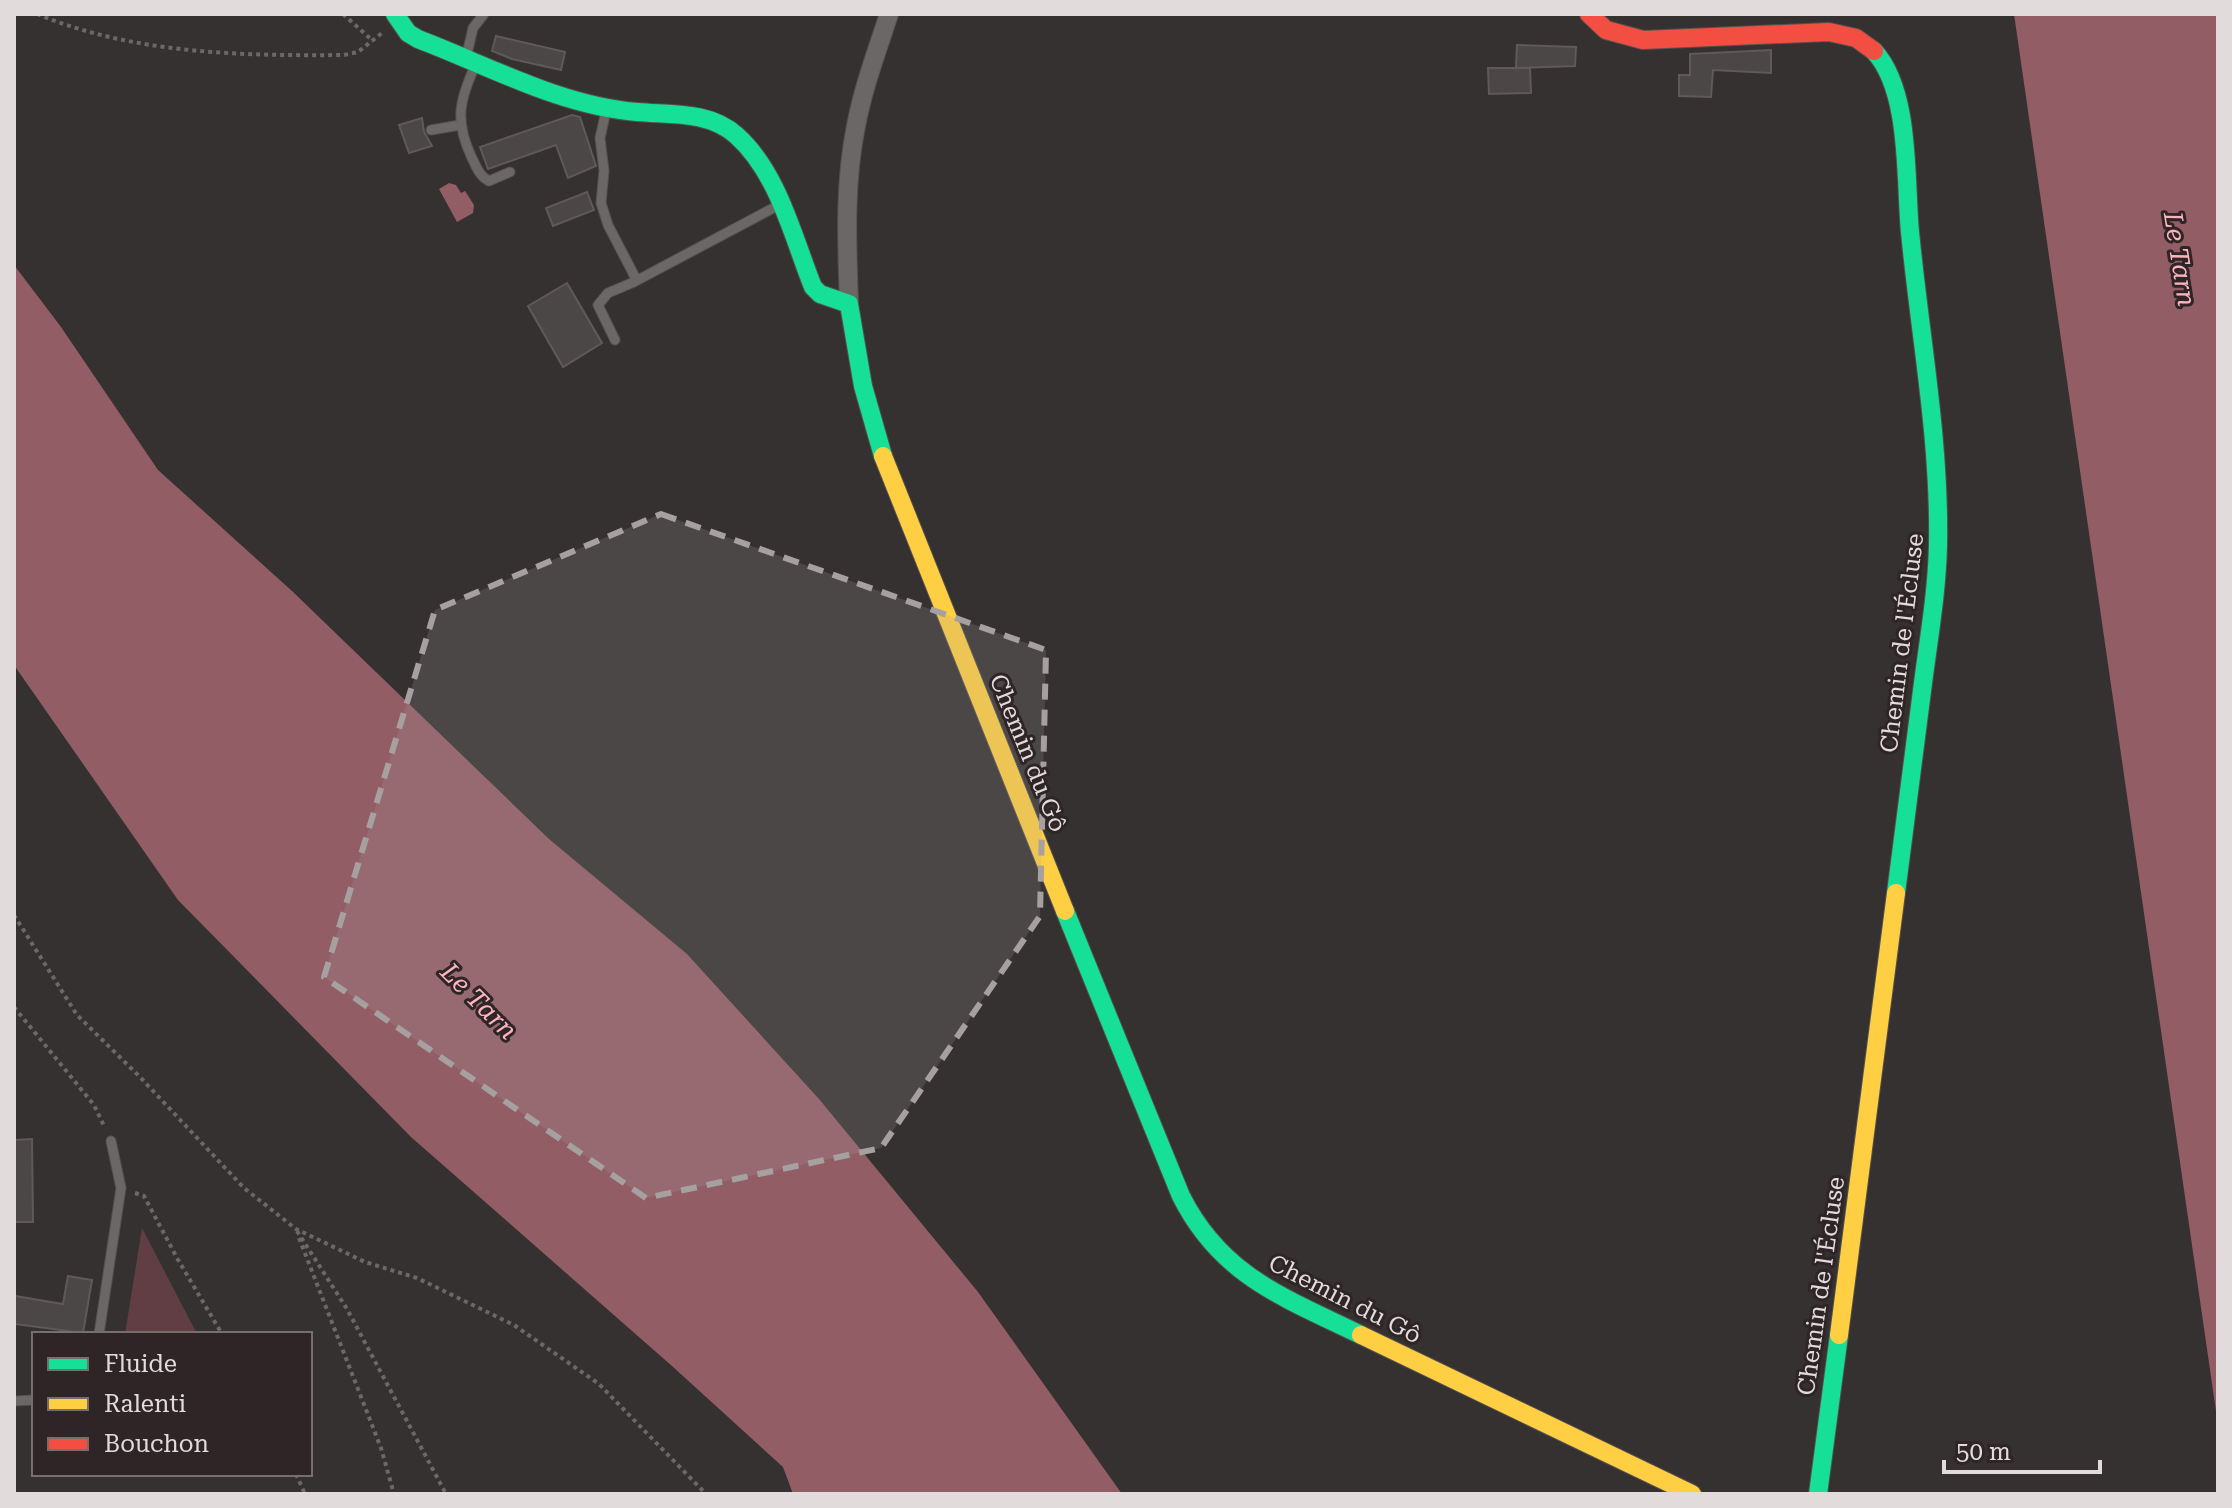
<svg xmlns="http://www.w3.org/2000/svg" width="2232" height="1508" font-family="'Roboto Serif',serif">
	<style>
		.green { fill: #613e43 }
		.water { fill: #935d65 }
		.building { fill: #4b4747; stroke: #5f595a; stroke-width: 2 }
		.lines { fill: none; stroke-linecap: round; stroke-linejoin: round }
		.lane-casing { stroke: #555050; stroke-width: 11 }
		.street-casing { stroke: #555050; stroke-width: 20 }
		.fast-casing { stroke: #555050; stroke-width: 20 }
		.slow-casing { stroke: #555050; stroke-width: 20 }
		.jam-casing { stroke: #555050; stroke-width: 20 }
		.path { stroke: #6c6768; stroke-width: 4; stroke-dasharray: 4 4; stroke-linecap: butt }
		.lane { stroke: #6c6767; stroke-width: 9 }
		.street { stroke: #6c6767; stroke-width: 18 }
		.fast { stroke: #16e098; stroke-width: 18 }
		.slow { stroke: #ffcf43; stroke-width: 18 }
		.jam { stroke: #f24e42; stroke-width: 18 }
		.marked { fill: #a6a0a0; fill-opacity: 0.2; stroke: #a6a0a0; stroke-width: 6; stroke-dasharray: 16 10; stroke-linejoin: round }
		.labels { text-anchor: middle; stroke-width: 6; stroke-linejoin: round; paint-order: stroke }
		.street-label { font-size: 24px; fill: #e2dbdc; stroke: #2f2526 }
		.water-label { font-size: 26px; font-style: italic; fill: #fdb4bf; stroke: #2f2526 }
	</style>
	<rect width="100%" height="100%" fill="#363131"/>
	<polygon class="green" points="142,1228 197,1334 125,1334"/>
	<g class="water">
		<polygon points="2014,14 2218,14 2218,1425"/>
		<polygon points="449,183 456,185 461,193 465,191 474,205 473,213 457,222 439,189"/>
		<polygon points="14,265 61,327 158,470 292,591 549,839 687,954 819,1099 978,1292 1122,1494 793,1494 783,1467 672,1366 411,1137 178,900 14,665"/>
	</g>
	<g class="building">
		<polygon points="496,36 565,52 561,70 512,59 492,51"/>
		<polygon points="1517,45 1576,47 1575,66 1516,68"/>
		<polygon points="1771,50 1771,73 1713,70 1711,97 1679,96 1679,75 1690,75 1690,54"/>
		<polygon points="1488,68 1530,68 1531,93 1489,94"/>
		<polygon points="572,115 580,117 596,166 568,178 556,145 488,169 480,147"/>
		<polygon points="422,118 424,132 432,146 409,153 399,125"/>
		<polygon points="587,192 594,210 553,226 546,208"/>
		<polygon points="567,283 602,343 563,367 528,306"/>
		<polygon points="32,1139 33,1222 14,1222 14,1140"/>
		<polygon points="68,1276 92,1280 83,1333 14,1324 15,1296 63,1304"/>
	</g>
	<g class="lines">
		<defs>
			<g id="lane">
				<polyline points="467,54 473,28 484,14"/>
				<path d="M475,66C459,101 455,121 471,156C476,166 479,176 489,181L510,172"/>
				<polyline points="606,111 600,138 604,171 601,203 608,225 635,277 634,282 608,293 598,305 615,340"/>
				<polyline points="431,130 460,125"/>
				<polyline points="634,282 779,205"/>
				<polyline points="99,1334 121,1188 111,1141"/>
				<polyline points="14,1401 34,1400"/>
			</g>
			<path id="street" d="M849,304C847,244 844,185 856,126C863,88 877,51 889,14"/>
			<g id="fast">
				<path d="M395,14L408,33L418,39C489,66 561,106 637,112C671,115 709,111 736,135C778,172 793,237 813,287L820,294L849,304L863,386L883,456"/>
				<path d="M1874,51C1911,91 1905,180 1910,232C1920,336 1940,439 1938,545C1937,591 1929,637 1923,683C1914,753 1905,823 1896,893"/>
				<path d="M1065,911L1181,1196C1221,1276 1285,1298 1361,1335"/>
				<polyline points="1818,1494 1839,1335"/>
			</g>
			<g id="slow">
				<polyline points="883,456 1065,911"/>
				<polyline points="1361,1335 1692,1494"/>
				<polyline points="1839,1335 1896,893"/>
			</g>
			<polyline id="jam" points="1589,14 1606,30 1643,40 1829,32 1856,38 1874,51"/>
		</defs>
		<use href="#lane" class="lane-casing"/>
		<use href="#street" class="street-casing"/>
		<use href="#fast" class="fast-casing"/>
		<use href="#slow" class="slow-casing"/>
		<use href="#jam" class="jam-casing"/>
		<g class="path">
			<path d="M37,14C134,54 241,56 344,55L358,52L382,33"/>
			<polyline points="343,14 373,41"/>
			<polyline points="14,915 77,1015 140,1077 244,1188 296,1229 365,1262 417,1278 514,1325 599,1384 706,1494"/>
			<polyline points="14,1007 94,1105 105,1128"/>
			<polyline points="135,1193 144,1196 177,1258 222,1334"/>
			<polyline points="297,1231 347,1309 446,1494"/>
			<polyline points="299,1238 381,1448 394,1494"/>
			<polyline points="296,1474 305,1494"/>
		</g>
		<use href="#lane" class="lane"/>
		<use href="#street" class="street"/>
		<use href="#fast" class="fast"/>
		<use href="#slow" class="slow"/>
		<use href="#jam" class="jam"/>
	</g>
	<path class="marked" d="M661,514L1046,650L1040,916L881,1148L646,1198L324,977L435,610Z"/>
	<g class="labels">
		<g class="street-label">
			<text transform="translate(1902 643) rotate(-83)" y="8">Chemin de l'Écluse</text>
			<text transform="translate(1028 753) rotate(68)" y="8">Chemin du Gô</text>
			<text transform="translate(1821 1286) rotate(-82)" y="8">Chemin de l'Écluse</text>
			<text transform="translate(1345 1299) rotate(27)" y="8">Chemin du Gô</text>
		</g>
		<g class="water-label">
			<text transform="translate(2180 259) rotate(81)" y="9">Le Tarn</text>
			<text transform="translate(479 1001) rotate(45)" y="9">Le Tarn</text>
		</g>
	</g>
	<rect width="2232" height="1508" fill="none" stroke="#e2dbdc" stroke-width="32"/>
	<rect x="32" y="1332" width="280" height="144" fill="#2f2526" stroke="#776e6f" stroke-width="2"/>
	<rect x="48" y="1358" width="40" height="12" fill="#16e098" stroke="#776e6f" stroke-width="2"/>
	<text x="104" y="1372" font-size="24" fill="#e2dbdc">Fluide</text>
	<rect x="48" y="1398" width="40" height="12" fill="#ffcf43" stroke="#776e6f" stroke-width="2"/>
	<text x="104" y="1412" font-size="24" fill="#e2dbdc">Ralenti</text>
	<rect x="48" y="1438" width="40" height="12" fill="#f24e42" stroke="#776e6f" stroke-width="2"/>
	<text x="104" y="1452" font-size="24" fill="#e2dbdc">Bouchon</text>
	<path d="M1944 1460v12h156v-12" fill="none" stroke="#e2dbdc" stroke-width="4"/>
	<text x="1956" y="1460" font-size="24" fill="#e2dbdc" stroke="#2f2526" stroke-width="6" paint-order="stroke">50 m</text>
</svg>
